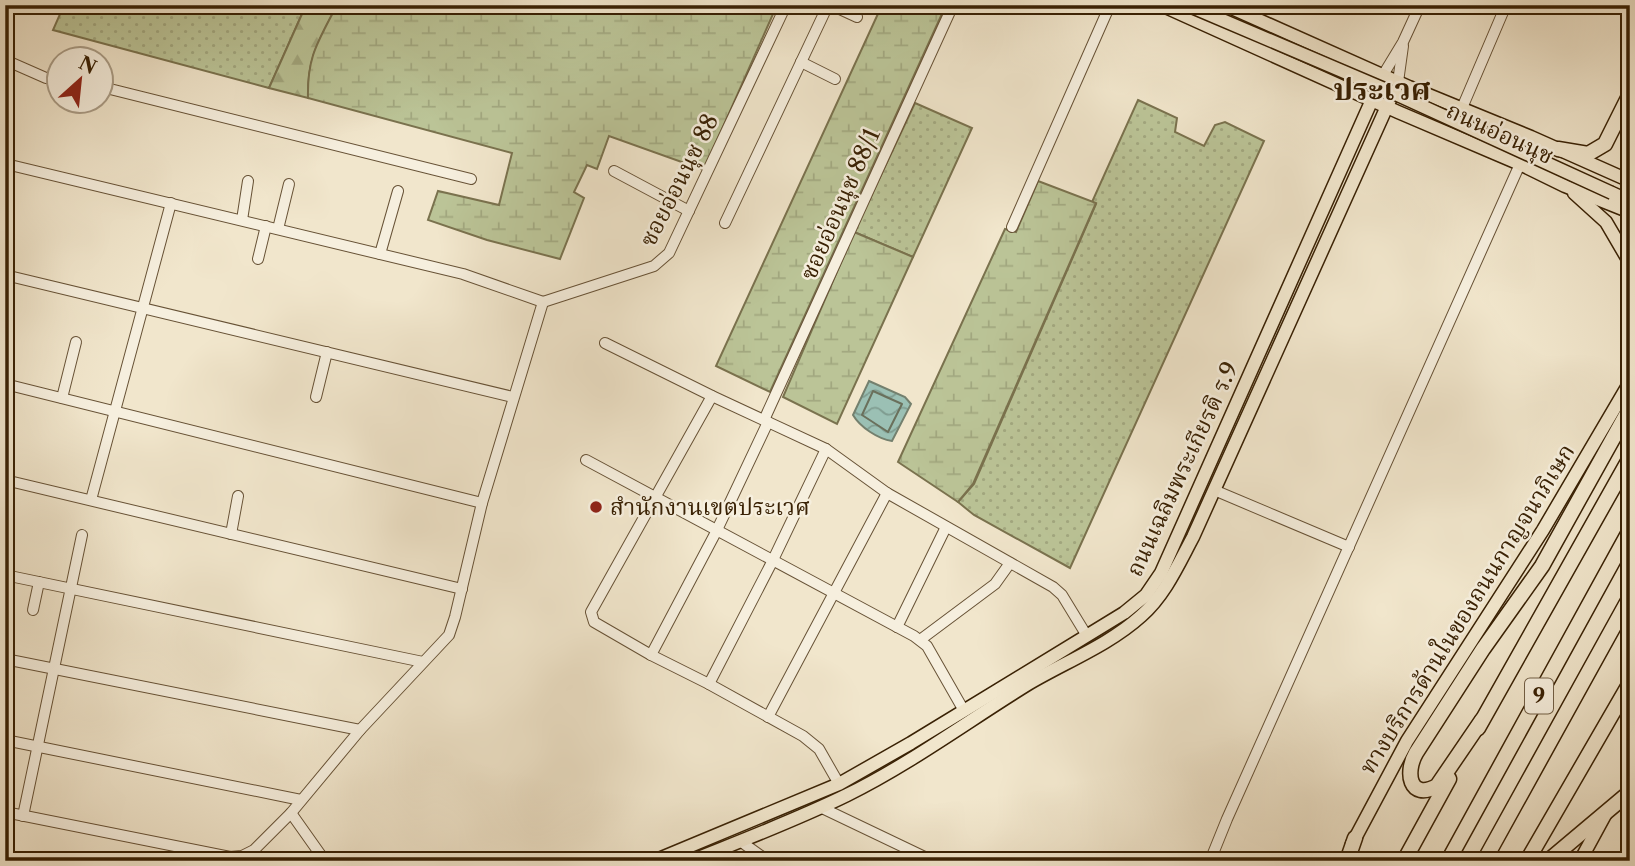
<svg xmlns="http://www.w3.org/2000/svg" width="1635" height="866" font-family="'Libre Caslon Text','Noto Serif Thai',serif">
	<style>
		.grass { fill: url(#grass-dots); stroke: #7a724e; stroke-width: 2 }
		.forest { fill: url(#forest-firs); stroke: #7a724e; stroke-width: 2 }
		.wetland { fill: url(#wetland-marsh); stroke: #7a724e; stroke-width: 2 }
		.water { fill: url(#water-waves); stroke: #74806e; stroke-width: 2 }
		.lines { fill: none; stroke-linecap: round; stroke-linejoin: round }
		.shore { stroke: #6a705c; stroke-width: 2 }
		.minor-casing { stroke: #675236; stroke-width: 12 }
		.major-casing { stroke: #392104; stroke-width: 15 }
		.highway-casing { stroke: #392104; stroke-width: 17 }
		.minor { stroke: #f6efde; stroke-width: 10 }
		.major { stroke: #f1e6cc; stroke-width: 12 }
		.highway { stroke: #f1e6cc; stroke-width: 14 }
		.major-bridge-casing { stroke: #392104; stroke-width: 15; stroke-linecap: butt }
		.major-bridge { stroke: #f1e6cc; stroke-width: 12 }
		.poi-dot { fill: #8f2418; stroke: #f6efde; stroke-width: 2.5 }
		.labels { text-anchor: middle; stroke-width: 5; stroke-linejoin: round; paint-order: stroke }
		.shield { fill: #f6efde; stroke: #725f45; stroke-width: 2 }
		.shield-label { font-size: 21px; font-weight: bold; fill: #392104 }
		.street-label { font-size: 23px; fill: #392104; stroke: #f6efde }
		.poi-label { font-size: 23px; fill: #392104; stroke: #f6efde; text-anchor: start }
		.district-label { font-size: 30px; font-weight: bold; fill: #392104; stroke: #f6efde }
	</style>
	<defs>
		<pattern id="grass-dots" width="8" height="8" patternUnits="userSpaceOnUse" patternTransform="scale(1.75)"><rect width="8" height="8" fill="#bbc497"/><path d="M2 2h.1M6 6h.1" fill="none" stroke="#a2a880" stroke-width="1.8" stroke-linecap="round"/></pattern>
		<pattern id="forest-firs" width="22" height="20" patternUnits="userSpaceOnUse" patternTransform="scale(1.75)"><rect width="22" height="20" fill="#bbc497"/><path d="M5 1l3.5 6h-7zM16 11l3.5 6h-7z" fill="#a2a880"/></pattern>
		<pattern id="wetland-marsh" width="20" height="14" patternUnits="userSpaceOnUse" patternTransform="scale(1.75)"><rect width="20" height="14" fill="#bbc497"/><path d="M1 5h8M5 5V1M11 12h8M15 12V8" fill="none" stroke="#a2a880"/></pattern>
		<pattern id="water-waves" width="16" height="10" patternUnits="userSpaceOnUse" patternTransform="scale(1.75)"><rect width="16" height="10" fill="#9bc0b4"/><path d="M0 5q4-4 8 0t8 0" fill="none" stroke="#7f9c90"/></pattern>
	</defs>
	<rect width="100%" height="100%" fill="#f1e6cc"/>
	<filter id="stains"><feTurbulence type="fractalNoise" baseFrequency=".00286" numOctaves="4"/><feColorMatrix values="0 0 0 0 .2 0 0 0 0 .09 0 0 0 0 .02 0 0 0 .5 -.17"/></filter>
	<radialGradient id="worn" r=".72"><stop offset=".6" stop-color="#630" stop-opacity="0"/><stop offset="1" stop-color="#630" stop-opacity=".3"/></radialGradient>
	<g class="grass">
		<polygon points="64,5 306,5 269,88 53,30"/>
		<polygon points="1138,100 1177,118 1175,132 1204,146 1215,125 1225,122 1264,141 1070,568 974,515 958,502 974,484 1096,204 1092,202"/>
		<polygon points="915,103 972,128 913,257 854,232"/>
	</g>
	<path class="forest" d="M306,5H337C319,41 307,57 308,98L269,88Z"/>
	<g class="wetland">
		<path d="M337,5H777L704,170L609,136L597,169L587,165L574,192L584,198L560,259L487,240L428,220L438,191L499,205L512,153L308,98C307,56 318,42 337,5Z"/>
		<polygon points="882,5 946,5 770,392 716,366"/>
		<polygon points="1038,181 1096,203 973,484 958,502 898,462 1005,229 1016,232"/>
		<polygon points="854,232 913,257 837,424 783,397"/>
	</g>
	<path class="water" d="M869,381L905,397L911,404L892,441C878,439 860,427 853,415Z"/>
	<g class="lines">
		<polygon class="shore" points="873,391 902,404 888,432 862,415"/>
		<defs>
			<g id="minor">
				<polyline points="831,5 857,17"/>
				<polyline points="5,60 46,78 60,79"/>
				<polyline points="801,62 835,79"/>
				<polyline points="1383,75 1403,42 1420,5"/>
				<polyline points="1398,82 1403,46"/>
				<polyline points="102,87 471,179"/>
				<polyline points="1462,108 1506,5"/>
				<polyline points="6,164 463,274 543,302"/>
				<polyline points="614,171 689,211"/>
				<polyline points="242,220 248,181"/>
				<polyline points="725,223 828,5"/>
				<polyline points="1012,227 1110,5"/>
				<polyline points="278,229 289,184"/>
				<polyline points="380,254 398,191"/>
				<polyline points="258,259 266,226"/>
				<polyline points="5,275 513,397"/>
				<polyline points="543,302 654,266 669,253 786,5"/>
				<polyline points="605,343 712,396 826,449 887,493 1053,587 1062,595 1087,636"/>
				<polyline points="5,384 482,503"/>
				<polyline points="712,396 591,612 594,622 651,655 709,684 803,736 819,749 839,784"/>
				<polyline points="316,397 327,352"/>
				<polyline points="62,398 76,342"/>
				<polyline points="764,420 953,5"/>
				<polyline points="586,460 914,636 927,646 963,709"/>
				<polyline points="5,480 462,589"/>
				<polyline points="1214,490 1349,547"/>
				<polyline points="91,500 171,203"/>
				<polyline points="231,534 238,496"/>
				<polyline points="5,575 423,662"/>
				<polyline points="33,610 39,582"/>
				<polyline points="897,627 946,527"/>
				<polyline points="920,640 995,584 1010,563"/>
				<polyline points="651,655 716,532 768,422"/>
				<polyline points="5,659 360,730"/>
				<polyline points="709,684 772,562 826,449"/>
				<polyline points="768,717 887,493"/>
				<polyline points="5,740 301,800"/>
				<polyline points="820,807 933,861"/>
				<polyline points="5,812 230,857 242,856 254,850 291,813 360,730 449,635 455,617 482,503 543,302"/>
				<polyline points="291,813 325,861"/>
				<polyline points="23,816 82,535"/>
				<polyline points="740,841 768,861"/>
				<polyline points="1210,861 1227,819 1520,164"/>
			</g>
			<g id="major">
				<polyline points="1161,5 1398,112 1520,164 1565,186 1630,212"/>
				<polyline points="1225,5 1409,87 1531,137 1630,181"/>
				<polyline points="1574,193 1606,222 1630,263"/>
				<polyline points="1612,193 1630,201"/>
				<polyline points="1352,844 1407,741 1543,530 1630,382"/>
				<polyline points="654,861 839,784 911,743 1124,613 1146,595 1161,573 1383,75"/>
				<path d="M691,861C743,840 796,820 847,795C910,764 968,721 1028,684C1065,662 1109,645 1141,616C1165,595 1178,565 1193,537L1398,82"/>
				<polyline points="1580,861 1605,815"/>
			</g>
			<g id="highway">
				<polyline points="1558,149 1588,154 1605,144 1630,94"/>
				<path d="M1482,720L1437,786C1409,801 1405,772 1416,753L1483,649L1542,566L1630,408"/>
				<polyline points="1478,728 1630,458"/>
				<polyline points="1347,861 1355,838"/>
				<polyline points="1404,861 1449,779"/>
				<polyline points="1448,861 1630,530"/>
				<polyline points="1484,861 1630,597"/>
				<polyline points="1527,861 1630,683"/>
				<polyline points="1548,861 1630,792"/>
			</g>
		</defs>
		<use href="#minor" class="minor-casing"/>
		<use href="#major" class="major-casing"/>
		<use href="#highway" class="highway-casing"/>
		<use href="#minor" class="minor"/>
		<use href="#major" class="major"/>
		<use href="#highway" class="highway"/>
		<defs>
			<polyline id="major-bridge" points="1187,5 1389,91 1612,193"/>
		</defs>
		<use href="#major-bridge" class="major-bridge-casing"/>
		<use href="#major-bridge" class="major-bridge"/>
	</g>
	<circle class="poi-dot" cx="596" cy="507" r="7"/>
	<g class="labels">
		<rect class="shield" x="1525" y="678.5" width="28" height="35" rx="5"/>
		<g class="shield-label">
			<text x="1539" y="703">9</text>
		</g>
		<g class="street-label">
			<text transform="translate(1500 133) rotate(25)" y="8">ถนนอ่อนนุช</text>
			<text transform="translate(679 180) rotate(-63)" y="8">ซอยอ่อนนุช 88</text>
			<text transform="translate(840 204) rotate(-66)" y="8">ซอยอ่อนนุช 88/1</text>
			<text transform="translate(1182 469) rotate(-65)" y="8">ถนนเฉลิมพระเกียรติ ร.9</text>
			<text transform="translate(1467 609) rotate(-58)" y="8">ทางบริการด้านในของถนนกาญจนาภิเษก</text>
		</g>
		<g class="poi-label">
			<text x="610" y="515">สำนักงานเขตประเวศ</text>
		</g>
		<g class="district-label">
			<text x="1382" y="100">ประเวศ</text>
		</g>
	</g>
	<rect width="1635" height="866" fill="none" stroke="#f1e6cc" stroke-width="28"/>
	<rect x="7" y="7" width="1621" height="852" fill="none" stroke="#392104" stroke-width="3.5"/>
	<rect x="14" y="14" width="1607" height="838" fill="none" stroke="#392104" stroke-width="2"/>
	<g transform="translate(80 80) rotate(27)"><circle r="33" fill="#f6efde" stroke="#aa9d87" stroke-width="2"/>
	<path d="M0-5L12 26L0 18L-12 26Z" fill="#8f2418"/>
	<text y="-10" font-size="19" font-weight="bold" text-anchor="middle" fill="#392104">N</text>
	</g>
	<rect width="100%" height="100%" filter="url(#stains)"/>
	<rect width="100%" height="100%" fill="url(#worn)"/>
</svg>
